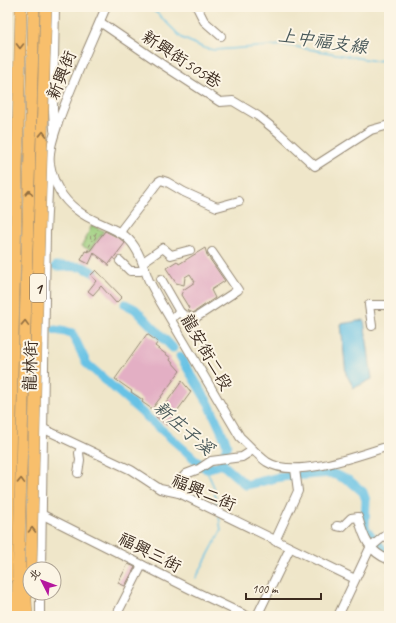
<svg xmlns="http://www.w3.org/2000/svg" width="396" height="623" font-family="Caveat,'LXGW WenKai TC',sans-serif">
	<style>
		.green { fill: #9bce7d; stroke: #6b7c4e }
		.water { fill: #67c2e5; stroke: #517682 }
		.lines { fill: none; stroke-linecap: round; stroke-linejoin: round }
		.stream { stroke: #67c2e5; stroke-width: 1.5 }
		.river { stroke: #67c2e5; stroke-width: 9 }
		.building { fill: #e3afc4 }
		.minor-tunnel { stroke: #cbc0a7; stroke-width: 8; stroke-dasharray: 8 4; stroke-linecap: butt }
		.minor-casing { stroke: #958874; stroke-width: 10 }
		.highway-casing { stroke: #958874; stroke-width: 12 }
		.path { stroke: #958874; stroke-width: 1; stroke-dasharray: 3 3; stroke-linecap: butt }
		.minor { stroke: #fff; stroke-width: 8 }
		.highway { stroke: #f8bf6c; stroke-width: 11 }
		.highway-bridge-casing { stroke: #958874; stroke-width: 12; stroke-linecap: butt }
		.highway-bridge { stroke: #f8bf6c; stroke-width: 11 }
		.oneway { stroke: #906d41 }
		.labels { text-anchor: middle; stroke-width: 4; stroke-linejoin: round; paint-order: stroke }
		.shield { fill: #fcf5e5; stroke: #75675a; stroke-width: 1 }
		.shield-label { font-size: 16px; font-weight: bold; fill: #3b2a1e }
		.street-label { font-size: 17px; fill: #3b2a1e; stroke: #fcf5e5 }
		.water-label { font-size: 18px; font-style: italic; fill: #48585a; stroke: #fcf5e5 }
	</style>
	<rect width="100%" height="100%" fill="#fcf5e5"/>
	<filter id="ink" filterUnits="userSpaceOnUse"><feTurbulence type="fractalNoise" baseFrequency=".025" numOctaves="2"/><feDisplacementMap in="SourceGraphic" scale="8" xChannelSelector="R" yChannelSelector="G"/><feConvolveMatrix kernelMatrix="1 2 1 2 8 2 1 2 1" color-interpolation-filters="sRGB"/></filter>
	<filter id="wash" filterUnits="userSpaceOnUse"><feTurbulence type="fractalNoise" baseFrequency=".012" numOctaves="4" result="noise"/><feDisplacementMap in="SourceGraphic" scale="16" xChannelSelector="R" yChannelSelector="G"/><feGaussianBlur stdDeviation="0.9" result="paint"/><feColorMatrix in="noise" values="0 0 0 0 0 0 0 0 0 0 0 0 0 0 0 0 0 1.4 0 .05"/><feComposite in="paint" operator="in"/></filter>
	<g filter="url(#wash)">
		<rect width="100%" height="100%" fill="#efe6c9"/>
		<polygon class="green" points="92,225 104,231 90,250 82,246"/>
		<polygon class="water" points="364,320 372,379 354,388 346,374 341,324"/>
		<g class="lines">
			<g class="stream">
				<polyline points="147,7 157,13 182,38 204,48 214,50 285,45 376,61 389,59"/>
				<polyline points="206,469 214,487 217,508"/>
				<polyline points="196,578 221,531 219,516"/>
			</g>
			<g class="river">
				<polyline points="56,266 83,267 94,273"/>
				<polyline points="125,304 135,309 173,348"/>
				<polyline points="55,330 72,333 87,364 206,469 222,464 246,485 280,477 331,473 350,481 363,492 366,500 365,528 384,551 389,553"/>
				<polyline points="180,356 209,404 227,444 222,464"/>
			</g>
		</g>
		<g id="blocks">
			<g class="building">
				<polygon points="105,231 119,238 125,243 109,264 94,253 89,264 81,260 85,251 89,252"/>
				<polygon points="205,248 207,255 225,281 211,290 215,298 193,313 187,310 189,308 181,295 183,290 195,282 190,274 185,277 184,285 176,283 166,268 177,261 179,264"/>
				<polygon points="96,270 122,297 116,303 101,286 93,295 88,291 96,281 91,275"/>
				<polygon points="147,334 158,342 155,346 171,358 170,360 180,371 152,409 142,402 143,400 131,392 132,391 115,379"/>
				<polygon points="182,381 191,392 167,425 156,417"/>
				<polygon points="128,564 135,567 125,586 118,583"/>
			</g>
		</g>
	</g>
	<g filter="url(#ink)">
		<use href="#blocks" fill-opacity="0" stroke="#958874" stroke-width="1"/>
		<g class="lines">
			<g class="minor-tunnel">
				<polyline points="7,156 34,157"/>
				<polyline points="7,163 34,163"/>
			</g>
			<defs>
				<g id="minor">
					<path d="M106,7C90,45 73,81 59,120C55,133 48,150 50,164C53,182 62,199 77,210C91,222 110,225 125,236C139,247 143,266 149,281C153,288 157,296 161,303L240,437C249,445 257,455 267,462C295,480 359,455 389,446"/>
					<polyline points="197,7 204,21 221,36"/>
					<polyline points="100,22 163,65 220,102 233,101 258,116 279,133 315,166 371,130 389,125"/>
					<polyline points="54,130 53,110 55,7"/>
					<polyline points="119,233 158,182 161,180 167,182 184,192 217,207 239,201"/>
					<polyline points="120,261 130,271 140,271 145,269"/>
					<polyline points="143,262 163,248 171,255 190,250"/>
					<polyline points="161,279 180,312 176,315"/>
					<polyline points="180,312 185,316 189,317 192,320 238,290 212,252"/>
					<polyline points="372,326 369,305 389,305"/>
					<polyline points="44,429 131,470 160,489 179,493 355,579"/>
					<polyline points="78,473 80,460 79,453 81,447"/>
					<polyline points="179,493 181,479 186,474 199,469 211,461 242,457 253,450"/>
					<polyline points="41,514 192,590 247,616"/>
					<path d="M337,526L342,527L351,518L358,517C364,538 368,551 389,560"/>
					<polyline points="275,541 298,491 295,469"/>
					<polyline points="41,569 46,232 49,172"/>
					<polyline points="40,616 40,593"/>
					<polyline points="116,616 142,565"/>
					<polyline points="257,616 290,548"/>
					<polyline points="338,616 370,548 389,532"/>
				</g>
				<g id="highway">
					<polyline points="24,568 27,616"/>
					<polyline points="7,578 21,7"/>
					<polyline points="17,616 34,7"/>
				</g>
			</defs>
			<use href="#minor" class="minor-casing"/>
			<use href="#highway" class="highway-casing"/>
			<g class="path">
				<circle cx="93" cy="237" r="2.5"/>
				<polyline points="95,235 98,229"/>
				<polyline points="88,250 110,266"/>
				<polyline points="87,252 92,240"/>
			</g>
			<use href="#minor" class="minor"/>
			<use href="#highway" class="highway"/>
			<defs>
				<polyline id="highway-bridge" points="31,569 38,268 46,7"/>
			</defs>
			<use href="#highway-bridge" class="highway-bridge-casing"/>
			<use href="#highway-bridge" class="highway-bridge"/>
		</g>
		<defs><path id="oneway-chevron" d="M-2-3.5L2.5 0L-2 3.5" fill="none" stroke-width="1.6" stroke-linecap="round" stroke-linejoin="round"/></defs>
		<g class="oneway">
			<use href="#oneway-chevron" transform="translate(20 46) rotate(91)"/>
			<use href="#oneway-chevron" transform="translate(43 134) rotate(-88)"/>
			<use href="#oneway-chevron" transform="translate(29 193) rotate(-88)"/>
			<use href="#oneway-chevron" transform="translate(25 323) rotate(-88)"/>
			<use href="#oneway-chevron" transform="translate(21 481) rotate(-88)"/>
			<use href="#oneway-chevron" transform="translate(32 530) rotate(-89)"/>
		</g>
	</g>
	<g class="labels">
		<rect class="shield" x="30" y="274" width="16" height="28" rx="3"/>
		<g class="shield-label">
			<text x="38" y="294">1</text>
		</g>
		<g class="street-label">
			<text transform="translate(182 59) rotate(33)" y="6">新興街505巷</text>
			<text transform="translate(61 75) rotate(-68)" y="6">新興街</text>
			<text transform="translate(207 352) rotate(60)" y="6">龍安街二段</text>
			<text transform="translate(30 366) rotate(-89)" y="6">龍林街</text>
			<text transform="translate(204 492) rotate(23)" y="6">福興二街</text>
			<text transform="translate(150 552) rotate(27)" y="6">福興三街</text>
		</g>
		<g class="water-label">
			<text transform="translate(323 41) rotate(8)" y="6">上中福支線</text>
			<text transform="translate(184 428) rotate(41)" y="6">新庄子溪</text>
		</g>
	</g>
	<rect width="396" height="623" fill="none" stroke="#fcf5e5" stroke-width="24"/>
	<g transform="translate(42 581) rotate(312)"><circle r="19" fill="#fcf5e5" stroke="#afa495"/>
	<path d="M0-3L7 15L0 10L-7 15Z" fill="#b5179e"/>
	<text y="-6" font-size="11" font-weight="bold" text-anchor="middle" fill="#3b2a1e">北</text>
	</g>
	<path d="M246 593v6h75v-6" fill="none" stroke="#3b2a1e" stroke-width="2"/>
	<text x="252" y="593" font-size="12" fill="#3b2a1e" stroke="#fcf5e5" stroke-width="3" paint-order="stroke">100 m</text>
</svg>
